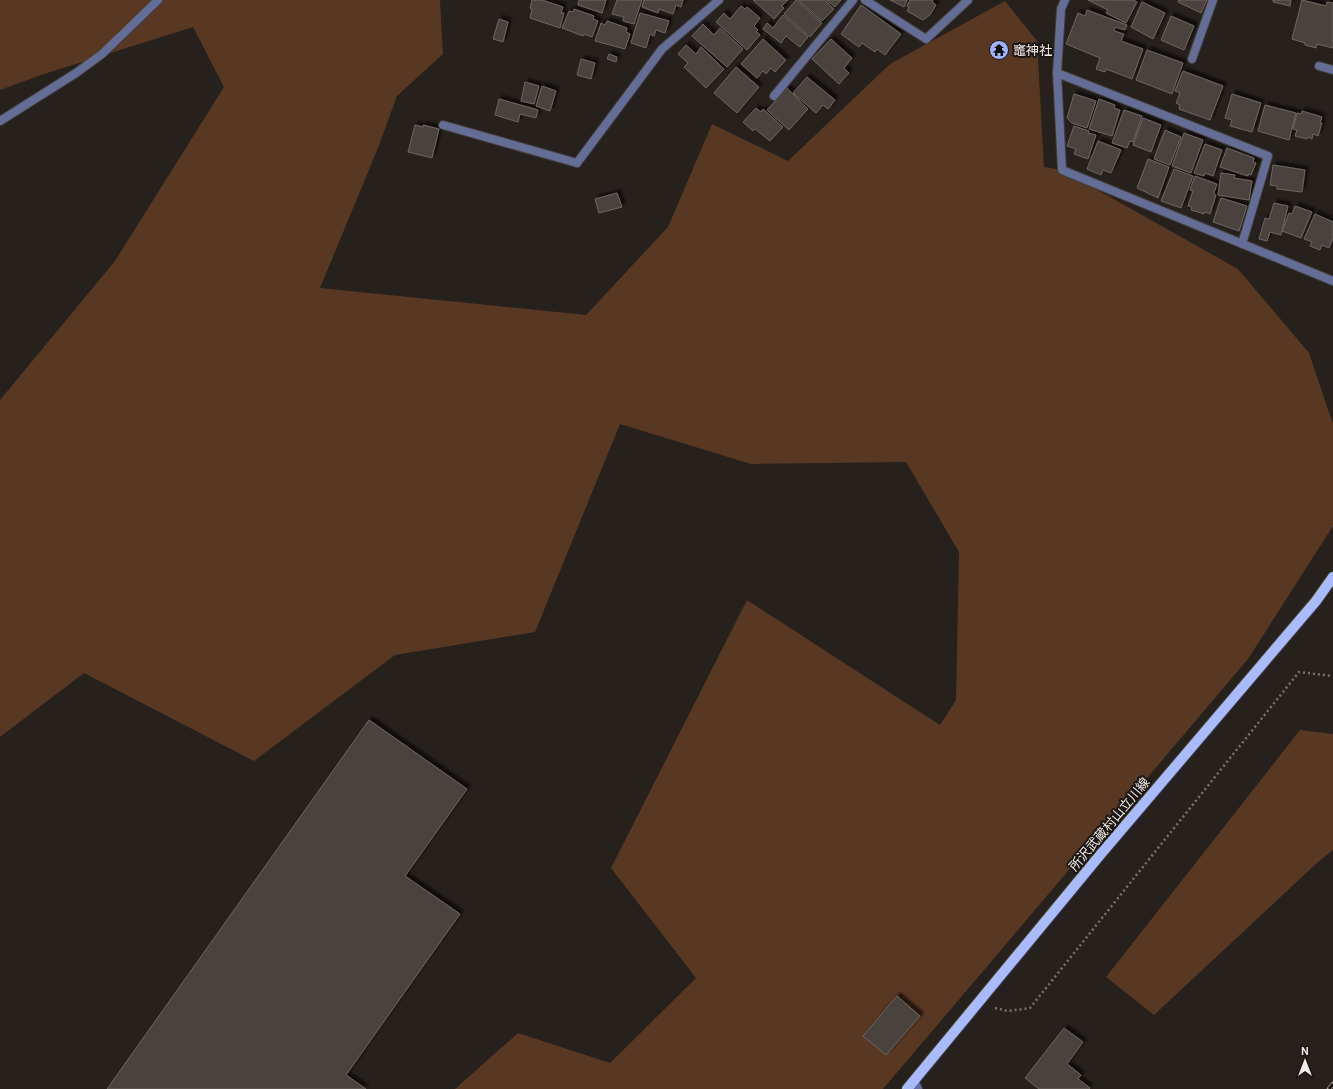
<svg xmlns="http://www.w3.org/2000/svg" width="1333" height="1089" font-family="Cabin,'Noto Sans JP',sans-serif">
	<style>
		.green { fill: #583723 }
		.building { fill: #49423e; stroke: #6e6662; filter: url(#shadow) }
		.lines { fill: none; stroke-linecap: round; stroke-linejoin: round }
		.service-casing { stroke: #433e3a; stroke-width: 10 }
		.minor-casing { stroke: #433e3a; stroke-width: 10 }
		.tertiary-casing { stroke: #433e3a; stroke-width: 10 }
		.primary-casing { stroke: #433e3a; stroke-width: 12 }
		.path { stroke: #7a7471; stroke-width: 2.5; stroke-dasharray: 2 3; stroke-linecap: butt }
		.service { stroke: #636d95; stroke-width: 8 }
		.minor { stroke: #636d95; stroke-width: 8 }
		.tertiary { stroke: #636d95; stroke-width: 8 }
		.primary { stroke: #a9bafd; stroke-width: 10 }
		.rail-casing { stroke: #a5a09d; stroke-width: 4.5 }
		.rail { stroke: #1d1714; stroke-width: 3; stroke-dasharray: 9; stroke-linecap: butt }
		.labels { text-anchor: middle; stroke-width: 4; stroke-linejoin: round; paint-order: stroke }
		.poi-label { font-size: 13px; fill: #f2edeb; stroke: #1d1714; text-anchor: start }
		.street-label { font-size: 13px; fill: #f2edeb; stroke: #1d1714 }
	</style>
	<defs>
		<filter id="shadow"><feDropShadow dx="3.5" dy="-3.5" stdDeviation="1" flood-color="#0009"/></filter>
	</defs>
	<rect width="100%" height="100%" fill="#27211d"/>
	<g class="green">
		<polygon points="0,0 440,0 443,54 397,96 378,148 320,288 586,315 668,227 712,124 788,161 890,64 1005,1 1037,41 1044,167 1062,170 1238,269 1309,353 1333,424 1333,526 1248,659 883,1089 455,1089 518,1033 610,1063 696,978 611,868 747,600 940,725 956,700 959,552 906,462 751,464 620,424 535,632 395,655 254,761 84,673 0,737 0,400 115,261 224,87 193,27 41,75 0,90"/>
		<polygon points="1300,730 1333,734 1333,850 1318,862 1154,1015 1106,977"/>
	</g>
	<g class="building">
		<polygon points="532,0 542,0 563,7 561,13 564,13 560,28 530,18 532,9 530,8"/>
		<polygon points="579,0 606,0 602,13 578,5"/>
		<polygon points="617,0 642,0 634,24 623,21 624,17 612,14"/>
		<polygon points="644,0 683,0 681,7 676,5 673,14 659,9 658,13 642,7"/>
		<polygon points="753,0 788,0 782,6 784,8 774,19"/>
		<polygon points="796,0 822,23 810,37 784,14"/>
		<polygon points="798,0 824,0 834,9 822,21"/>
		<polygon points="826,0 841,0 835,7"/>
		<polygon points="890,0 907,0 904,7"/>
		<polygon points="910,0 933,0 932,2 936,5 930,15 923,20 907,11 909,7 907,6"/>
		<polygon points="1088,0 1133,0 1137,2 1126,23 1106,13 1108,10"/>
		<polygon points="1179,0 1207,0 1201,13 1178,2"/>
		<polygon points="1273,0 1291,0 1290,6 1273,2"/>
		<polygon points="1302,0 1326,6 1327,2 1333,3 1333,48 1317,44 1316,48 1305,45 1305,43 1292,39"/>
		<polygon points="1142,2 1165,13 1153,39 1131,27"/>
		<polygon points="861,5 901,34 885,55 877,49 875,52 862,43 859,47 841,34"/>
		<polygon points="741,6 745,9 747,7 760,18 754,26 758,30 756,32 760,35 747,50 716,22 724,13 730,19"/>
		<polygon points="574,9 594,16 593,19 598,21 592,37 584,34 583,36 562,28 569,11 573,12"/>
		<polygon points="1087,10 1127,25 1125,30 1115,27 1114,31 1124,34 1121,41 1143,49 1132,79 1106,69 1105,72 1096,69 1100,58 1066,44 1078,13 1085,16"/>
		<polygon points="640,13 669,21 665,33 656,30 654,36 650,34 646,48 631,43"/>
		<polygon points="783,15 808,37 800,47 786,36 781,43 763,29 767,23 773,28"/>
		<polygon points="1171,16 1194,26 1184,50 1161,40"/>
		<polygon points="499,19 508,22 503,42 493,39"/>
		<polygon points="607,21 627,28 626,32 630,34 625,49 595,41 601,23 605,25"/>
		<polygon points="703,24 714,35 720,28 743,49 727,67 692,36"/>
		<polygon points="763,39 786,60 775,72 771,68 766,74 763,71 757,78 741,64"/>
		<polygon points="831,39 852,58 844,68 849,73 839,84 812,59"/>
		<polygon points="686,45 696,54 701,47 724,69 706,88 684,67 688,63 678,54"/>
		<polygon points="1147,50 1183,63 1172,94 1136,80"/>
		<polygon points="609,54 617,57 616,62 607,59"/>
		<polygon points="581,59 595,63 591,79 577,75"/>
		<polygon points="736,67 759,87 737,113 714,93"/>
		<polygon points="1183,71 1223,86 1210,120 1179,109 1180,105 1176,103 1180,93 1175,91"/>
		<polygon points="807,77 835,100 828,109 823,105 816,113 793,93"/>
		<polygon points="525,82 539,86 534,104 521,101"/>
		<polygon points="542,86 556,91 550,111 536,106"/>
		<polygon points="787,88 808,109 789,130 767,110"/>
		<polygon points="1074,94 1096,101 1087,128 1072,123 1067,118"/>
		<polygon points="1232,94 1261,103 1252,132 1230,126 1232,120 1225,118"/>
		<polygon points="499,99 538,110 536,118 520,114 518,122 495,115"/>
		<polygon points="1099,99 1115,105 1114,108 1120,110 1112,136 1089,129"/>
		<polygon points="1265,105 1296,113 1289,140 1258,131"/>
		<polygon points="756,108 761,112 763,109 783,127 770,141 755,129 753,131 743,122"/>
		<polygon points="1124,110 1142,116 1133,142 1130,141 1127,148 1112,143"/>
		<polygon points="1302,111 1322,117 1320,123 1322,123 1318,136 1313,134 1312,139 1308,137 1307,139 1295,136 1297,130 1293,129 1297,113 1301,114"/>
		<polygon points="1143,118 1161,125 1151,152 1133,145"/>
		<polygon points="415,125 423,127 423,125 439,129 432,158 408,152"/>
		<polygon points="1074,126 1089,131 1088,133 1096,135 1088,159 1074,154 1076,149 1067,146"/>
		<polygon points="1165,130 1181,137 1170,165 1154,159"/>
		<polygon points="1184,133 1203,140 1191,173 1172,166"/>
		<polygon points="1098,141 1121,150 1111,173 1103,170 1101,175 1087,169"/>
		<polygon points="1205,144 1222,150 1213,176 1205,173 1204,176 1194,173"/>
		<polygon points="1227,148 1254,158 1253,162 1256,163 1251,175 1248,174 1248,176 1220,167"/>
		<polygon points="1148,159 1169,167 1158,198 1137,188"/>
		<polygon points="1273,165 1305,170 1302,192 1277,189 1277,186 1270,185"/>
		<polygon points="1174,169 1193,176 1181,208 1161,201"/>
		<polygon points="1221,173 1235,175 1234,178 1252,181 1249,200 1218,195"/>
		<polygon points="1195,176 1217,184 1214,193 1216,195 1210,214 1205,212 1204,214 1191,210 1192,207 1188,206 1193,191 1190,190"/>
		<polygon points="617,193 622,207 599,213 595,199"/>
		<polygon points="1221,198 1247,206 1239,231 1213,222"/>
		<polygon points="1274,203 1288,206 1281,235 1270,232 1267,241 1259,239 1265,218 1269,219"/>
		<polygon points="1295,206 1312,212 1301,238 1282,231 1289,213 1292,214"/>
		<polygon points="1315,214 1333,222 1333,238 1329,248 1322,245 1320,250 1310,246 1312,242 1304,239"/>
		<polygon points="369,720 467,789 405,876 460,914 346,1075 366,1089 107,1089"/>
		<polygon points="897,996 920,1016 886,1055 863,1036"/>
		<polygon points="1064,1028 1083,1042 1067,1064 1081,1075 1078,1079 1090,1088 1089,1089 1039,1089 1025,1078"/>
	</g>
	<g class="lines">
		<defs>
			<g id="service">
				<polyline points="865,0 926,39 968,0"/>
				<polyline points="1192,59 1213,0"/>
				<polyline points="1319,66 1333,70"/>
				<polyline points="1057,73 1268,156 1242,244"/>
				<polyline points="774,96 853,0"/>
				<polyline points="443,125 577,163"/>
				<polyline points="914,1080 918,1089"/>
			</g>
			<g id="minor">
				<polyline points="1065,0 1061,9 1057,73 1062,170 1333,281"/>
				<polyline points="577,163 662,49 719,0"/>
			</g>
			<polyline id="tertiary" points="0,121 76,73 102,54 158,0"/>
			<polyline id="primary" points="907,1089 1100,855 1316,601 1333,577"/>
		</defs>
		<use href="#service" class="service-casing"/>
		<use href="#minor" class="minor-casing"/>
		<use href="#tertiary" class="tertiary-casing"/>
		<use href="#primary" class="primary-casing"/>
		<polyline class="path" points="995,1008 1008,1011 1030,1008 1299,672 1333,676"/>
		<use href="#service" class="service"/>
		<use href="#minor" class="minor"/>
		<use href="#tertiary" class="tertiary"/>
		<use href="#primary" class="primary"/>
		<defs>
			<polyline id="rail" points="1329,1089 1333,1084"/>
		</defs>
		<use href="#rail" class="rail-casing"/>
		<use href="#rail" class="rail"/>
	</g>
	<defs>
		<symbol id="temple-disc" viewBox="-11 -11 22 22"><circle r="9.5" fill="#a0b3fd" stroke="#1d1714"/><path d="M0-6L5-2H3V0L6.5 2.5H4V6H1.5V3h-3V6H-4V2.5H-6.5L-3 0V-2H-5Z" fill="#111"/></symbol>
	</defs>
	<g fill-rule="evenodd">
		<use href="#temple-disc" x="988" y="39" width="22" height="22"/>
	</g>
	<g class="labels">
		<g class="poi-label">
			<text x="1013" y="55">竈神社</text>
		</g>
		<g class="street-label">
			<text transform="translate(1109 824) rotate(-50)" y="5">所沢武蔵村山立川線</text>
		</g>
	</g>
	<g transform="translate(1305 1061)" stroke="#1d1714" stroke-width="3" paint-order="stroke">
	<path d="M0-3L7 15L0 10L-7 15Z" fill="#f2edeb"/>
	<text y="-6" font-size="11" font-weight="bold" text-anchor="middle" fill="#f2edeb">N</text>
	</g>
</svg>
